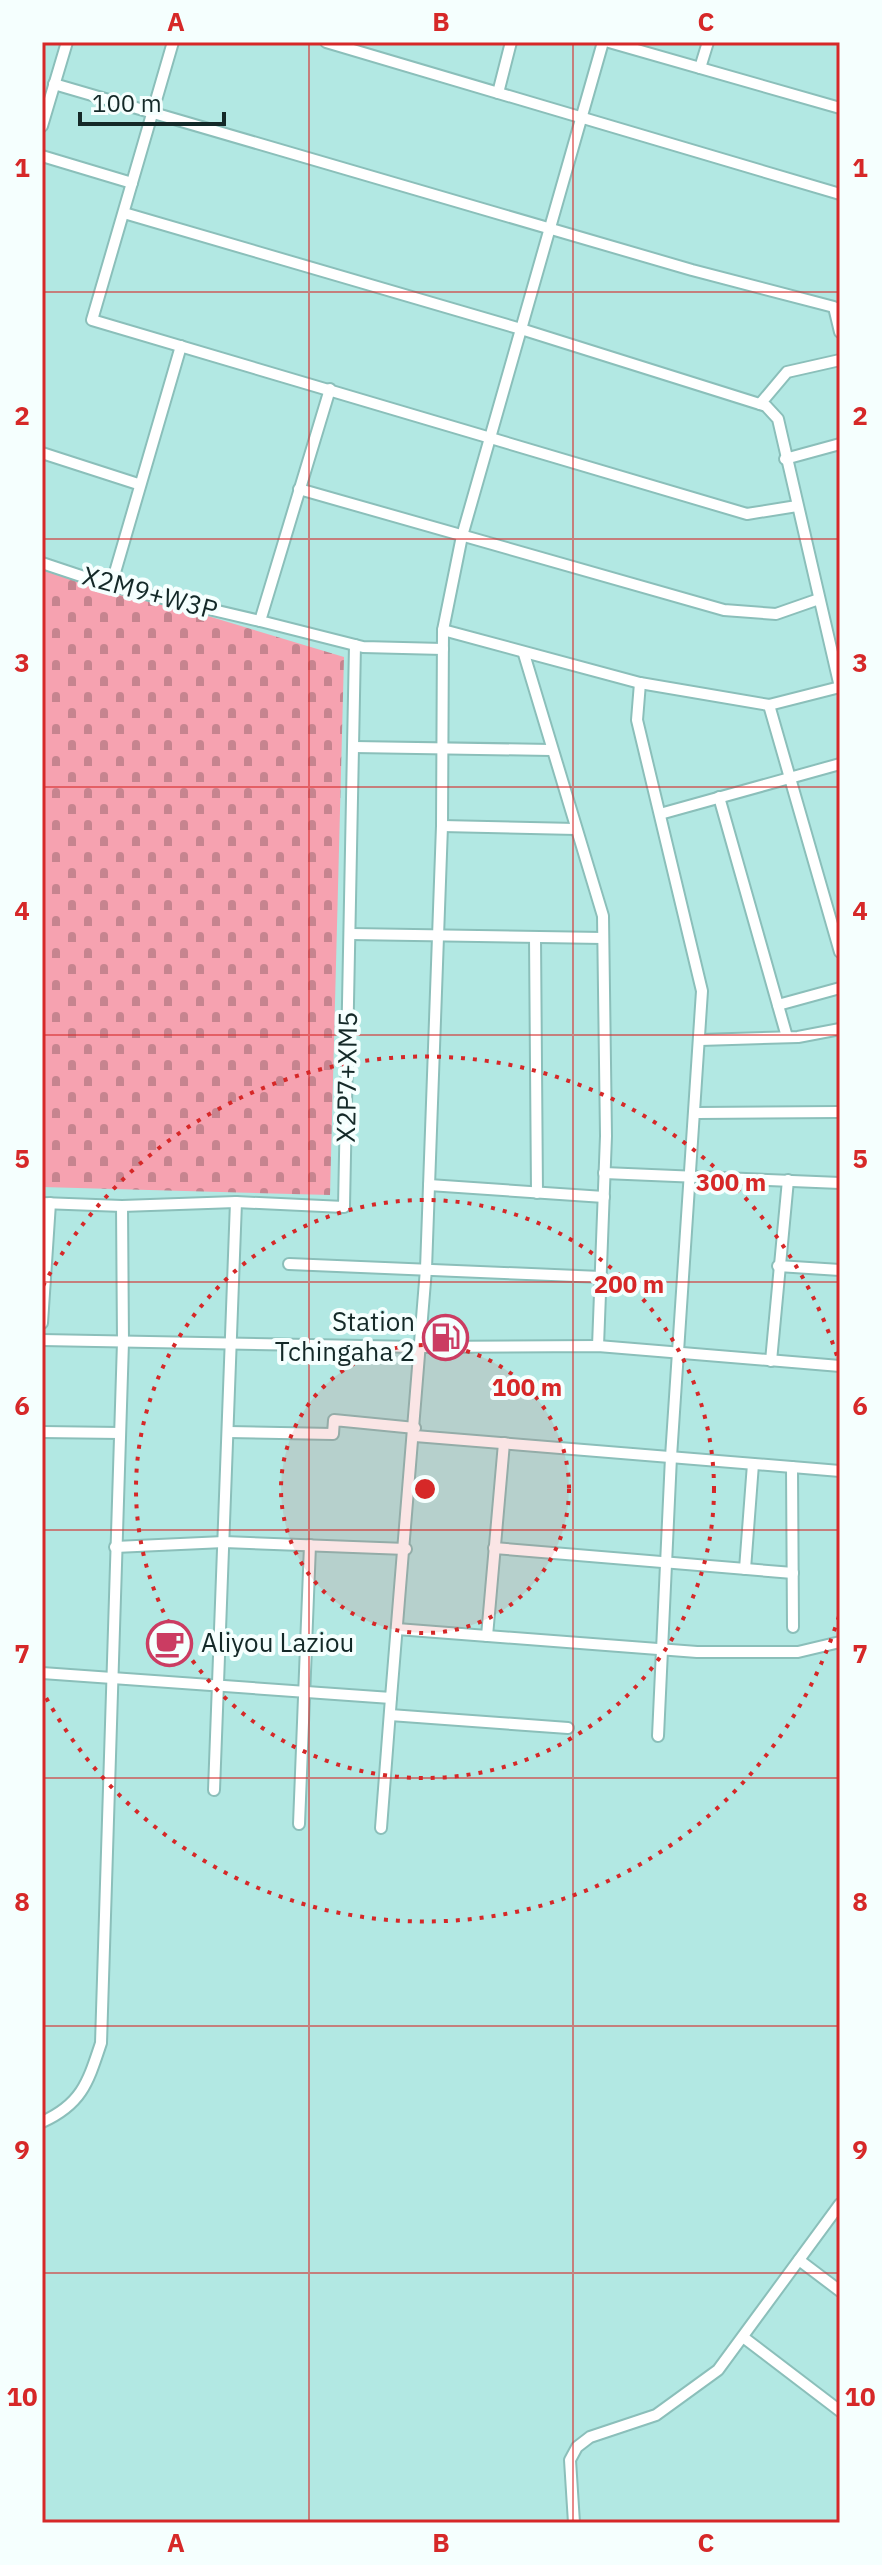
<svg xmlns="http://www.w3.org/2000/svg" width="882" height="2565" font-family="'IBM Plex Sans',sans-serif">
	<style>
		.cemetery { fill: url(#cemetery-stones) }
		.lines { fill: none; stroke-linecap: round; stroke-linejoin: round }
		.minor-casing { stroke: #8bbfba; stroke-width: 14 }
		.minor { stroke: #fff; stroke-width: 10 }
		.grid { fill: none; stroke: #d62828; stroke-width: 2; stroke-opacity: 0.55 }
		.ring { fill: none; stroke: #d62828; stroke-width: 4; stroke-dasharray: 4 8 }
		.labels { text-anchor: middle; stroke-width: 8; stroke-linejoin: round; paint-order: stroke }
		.street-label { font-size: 26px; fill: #142928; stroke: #f5fffe }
		.poi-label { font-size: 26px; fill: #142928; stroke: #f5fffe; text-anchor: end }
		.centre { fill: #d62828; stroke: #f5fffe; stroke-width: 4 }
		.ring-label { font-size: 24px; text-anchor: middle; font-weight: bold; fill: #d62828; stroke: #f5fffe; stroke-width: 8; stroke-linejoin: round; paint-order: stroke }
		.neatline { fill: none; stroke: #d62828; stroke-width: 3 }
		.grid-label { font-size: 26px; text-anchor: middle; font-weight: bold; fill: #d62828 }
	</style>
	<defs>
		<pattern id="cemetery-stones" width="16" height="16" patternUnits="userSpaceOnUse" patternTransform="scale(2)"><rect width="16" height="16" fill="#f6a2b0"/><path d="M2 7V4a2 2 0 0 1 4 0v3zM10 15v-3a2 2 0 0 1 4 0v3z" fill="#c6848f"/></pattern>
	</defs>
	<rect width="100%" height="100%" fill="#b2e8e3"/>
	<polygon class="cemetery" points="42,566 344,657 330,1195 42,1187"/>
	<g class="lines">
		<defs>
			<g id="minor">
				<polyline points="173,42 92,320 747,514 797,506"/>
				<polyline points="326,42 840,194"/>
				<polyline points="609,42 840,108"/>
				<polyline points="700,68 708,42"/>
				<polyline points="54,84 692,270 834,307 840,332"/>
				<polyline points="498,93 511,42"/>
				<polyline points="42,126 67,42"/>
				<polyline points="42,156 132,183"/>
				<polyline points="124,213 521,329 766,406 778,419 840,687"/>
				<polyline points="330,389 260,621 363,647 443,649"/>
				<polyline points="760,404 787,372 840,360"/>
				<polyline points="42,453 138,484"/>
				<polyline points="785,459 840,444"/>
				<polyline points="299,489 724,610 776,614 819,599"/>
				<polyline points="42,563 111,586 260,621"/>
				<polyline points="111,586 181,346"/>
				<polyline points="443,630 640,683 769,705 840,687"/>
				<polyline points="524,654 603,916 606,1136 598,1346"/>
				<polyline points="640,683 637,720 702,991 671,1457 658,1736"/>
				<polyline points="769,705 840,952"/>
				<polyline points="354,747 551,750"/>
				<polyline points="719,797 787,1037"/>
				<polyline points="660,814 840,764"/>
				<polyline points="442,826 576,829"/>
				<polyline points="350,934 603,938"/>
				<polyline points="535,937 537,1193"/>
				<polyline points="778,1005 840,988"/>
				<polyline points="700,1040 798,1037 840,1029"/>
				<polyline points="697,1113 840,1112"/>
				<polyline points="604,1173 840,1183"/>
				<polyline points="429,1185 604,1197"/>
				<polyline points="42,1203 122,1206 236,1202 344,1207 355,645"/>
				<polyline points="289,1264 601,1277"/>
				<polyline points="778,1266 840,1270"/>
				<polyline points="42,1323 50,1203"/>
				<polyline points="42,1340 420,1347 598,1346 840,1366"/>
				<polyline points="771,1361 788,1180"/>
				<polyline points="42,1432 120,1433"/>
				<polyline points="228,1432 333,1434 334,1420 415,1428"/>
				<polyline points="415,1436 840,1471"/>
				<polyline points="792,1467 793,1627"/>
				<polyline points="115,1547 224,1542 406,1549"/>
				<polyline points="494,1548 793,1573"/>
				<polyline points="745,1569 753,1464"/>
				<polyline points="397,1629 697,1652 798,1652 840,1642"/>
				<polyline points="487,1636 504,1443"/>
				<polyline points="42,1673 391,1698 426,1269 442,826 443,630 462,536 603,42"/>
				<polyline points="390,1715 568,1728"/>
				<polyline points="214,1790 236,1202"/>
				<polyline points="299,1824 310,1545"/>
				<polyline points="381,1828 391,1698"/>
				<path d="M42,2122C82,2104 88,2082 101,2043L123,1342L122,1206"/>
				<polyline points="799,2260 840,2291"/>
				<polyline points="743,2337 840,2411"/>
				<polyline points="574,2523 570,2460 577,2447 590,2437 656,2415 718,2370 840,2204"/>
			</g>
		</defs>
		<use href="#minor" class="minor-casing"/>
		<use href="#minor" class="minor"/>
	</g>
	<path class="grid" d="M309,42V2523M573,42V2523M42,292H840M42,539H840M42,787H840M42,1035H840M42,1282H840M42,1530H840M42,1778H840M42,2026H840M42,2273H840"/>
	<circle cx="425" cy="1489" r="144" fill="#d62828" fill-opacity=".12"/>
	<g class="ring">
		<circle cx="425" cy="1489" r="144"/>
		<circle cx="425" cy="1489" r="289"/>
		<path d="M839 1616A433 433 0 0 1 43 1692M43 1286A433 433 0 0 1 839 1362"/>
	</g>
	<defs>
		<symbol id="fuel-ring" viewBox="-11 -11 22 22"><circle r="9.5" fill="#f5fffe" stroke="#cb3c62" stroke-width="1.5"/><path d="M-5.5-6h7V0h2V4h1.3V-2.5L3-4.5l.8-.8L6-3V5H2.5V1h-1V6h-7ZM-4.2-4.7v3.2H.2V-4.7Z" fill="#cb3c62"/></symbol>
		<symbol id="cafe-ring" viewBox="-11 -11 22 22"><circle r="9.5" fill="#f5fffe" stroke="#cb3c62" stroke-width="1.5"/><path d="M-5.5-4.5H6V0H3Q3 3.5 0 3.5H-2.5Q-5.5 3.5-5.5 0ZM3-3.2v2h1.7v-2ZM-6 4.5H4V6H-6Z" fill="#cb3c62"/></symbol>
	</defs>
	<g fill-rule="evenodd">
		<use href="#fuel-ring" x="420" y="1312" width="51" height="51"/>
		<use href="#cafe-ring" x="144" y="1618" width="51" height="51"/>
	</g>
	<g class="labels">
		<g class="street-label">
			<text transform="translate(150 593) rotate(15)" y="9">X2M9+W3P</text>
			<text transform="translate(347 1077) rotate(-89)" y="9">X2P7+XM5</text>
		</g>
		<g class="poi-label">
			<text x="415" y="1331">Station<tspan x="415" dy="30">Tchingaha 2</tspan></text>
			<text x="201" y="1652" text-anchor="start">Aliyou Laziou</text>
		</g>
	</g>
	<circle cx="425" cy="1489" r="12" class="centre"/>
	<g class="ring-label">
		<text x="731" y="1191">300 m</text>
		<text x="629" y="1293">200 m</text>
		<text x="527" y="1396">100 m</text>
	</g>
	<rect width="882" height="2565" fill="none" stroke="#f5fffe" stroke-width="88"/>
	<path d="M80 112v12h144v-12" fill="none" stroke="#142928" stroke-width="4"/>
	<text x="92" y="112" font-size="24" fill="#142928" stroke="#f5fffe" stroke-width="6" paint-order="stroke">100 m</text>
	<rect x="44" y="44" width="794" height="2477" class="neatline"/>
	<g class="grid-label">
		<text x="176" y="31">A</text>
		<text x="441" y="31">B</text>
		<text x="706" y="31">C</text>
		<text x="22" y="177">1</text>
		<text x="860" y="177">1</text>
		<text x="22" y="425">2</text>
		<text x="860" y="425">2</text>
		<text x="22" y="672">3</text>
		<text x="860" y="672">3</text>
		<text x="22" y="920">4</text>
		<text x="860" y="920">4</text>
		<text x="22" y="1168">5</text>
		<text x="860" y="1168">5</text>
		<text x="22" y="1415">6</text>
		<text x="860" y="1415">6</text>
		<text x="22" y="1663">7</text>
		<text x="860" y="1663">7</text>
		<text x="22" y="1911">8</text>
		<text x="860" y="1911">8</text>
		<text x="22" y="2159">9</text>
		<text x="860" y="2159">9</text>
		<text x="22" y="2406">10</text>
		<text x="860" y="2406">10</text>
		<text x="176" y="2552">A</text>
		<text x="441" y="2552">B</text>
		<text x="706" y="2552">C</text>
	</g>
</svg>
